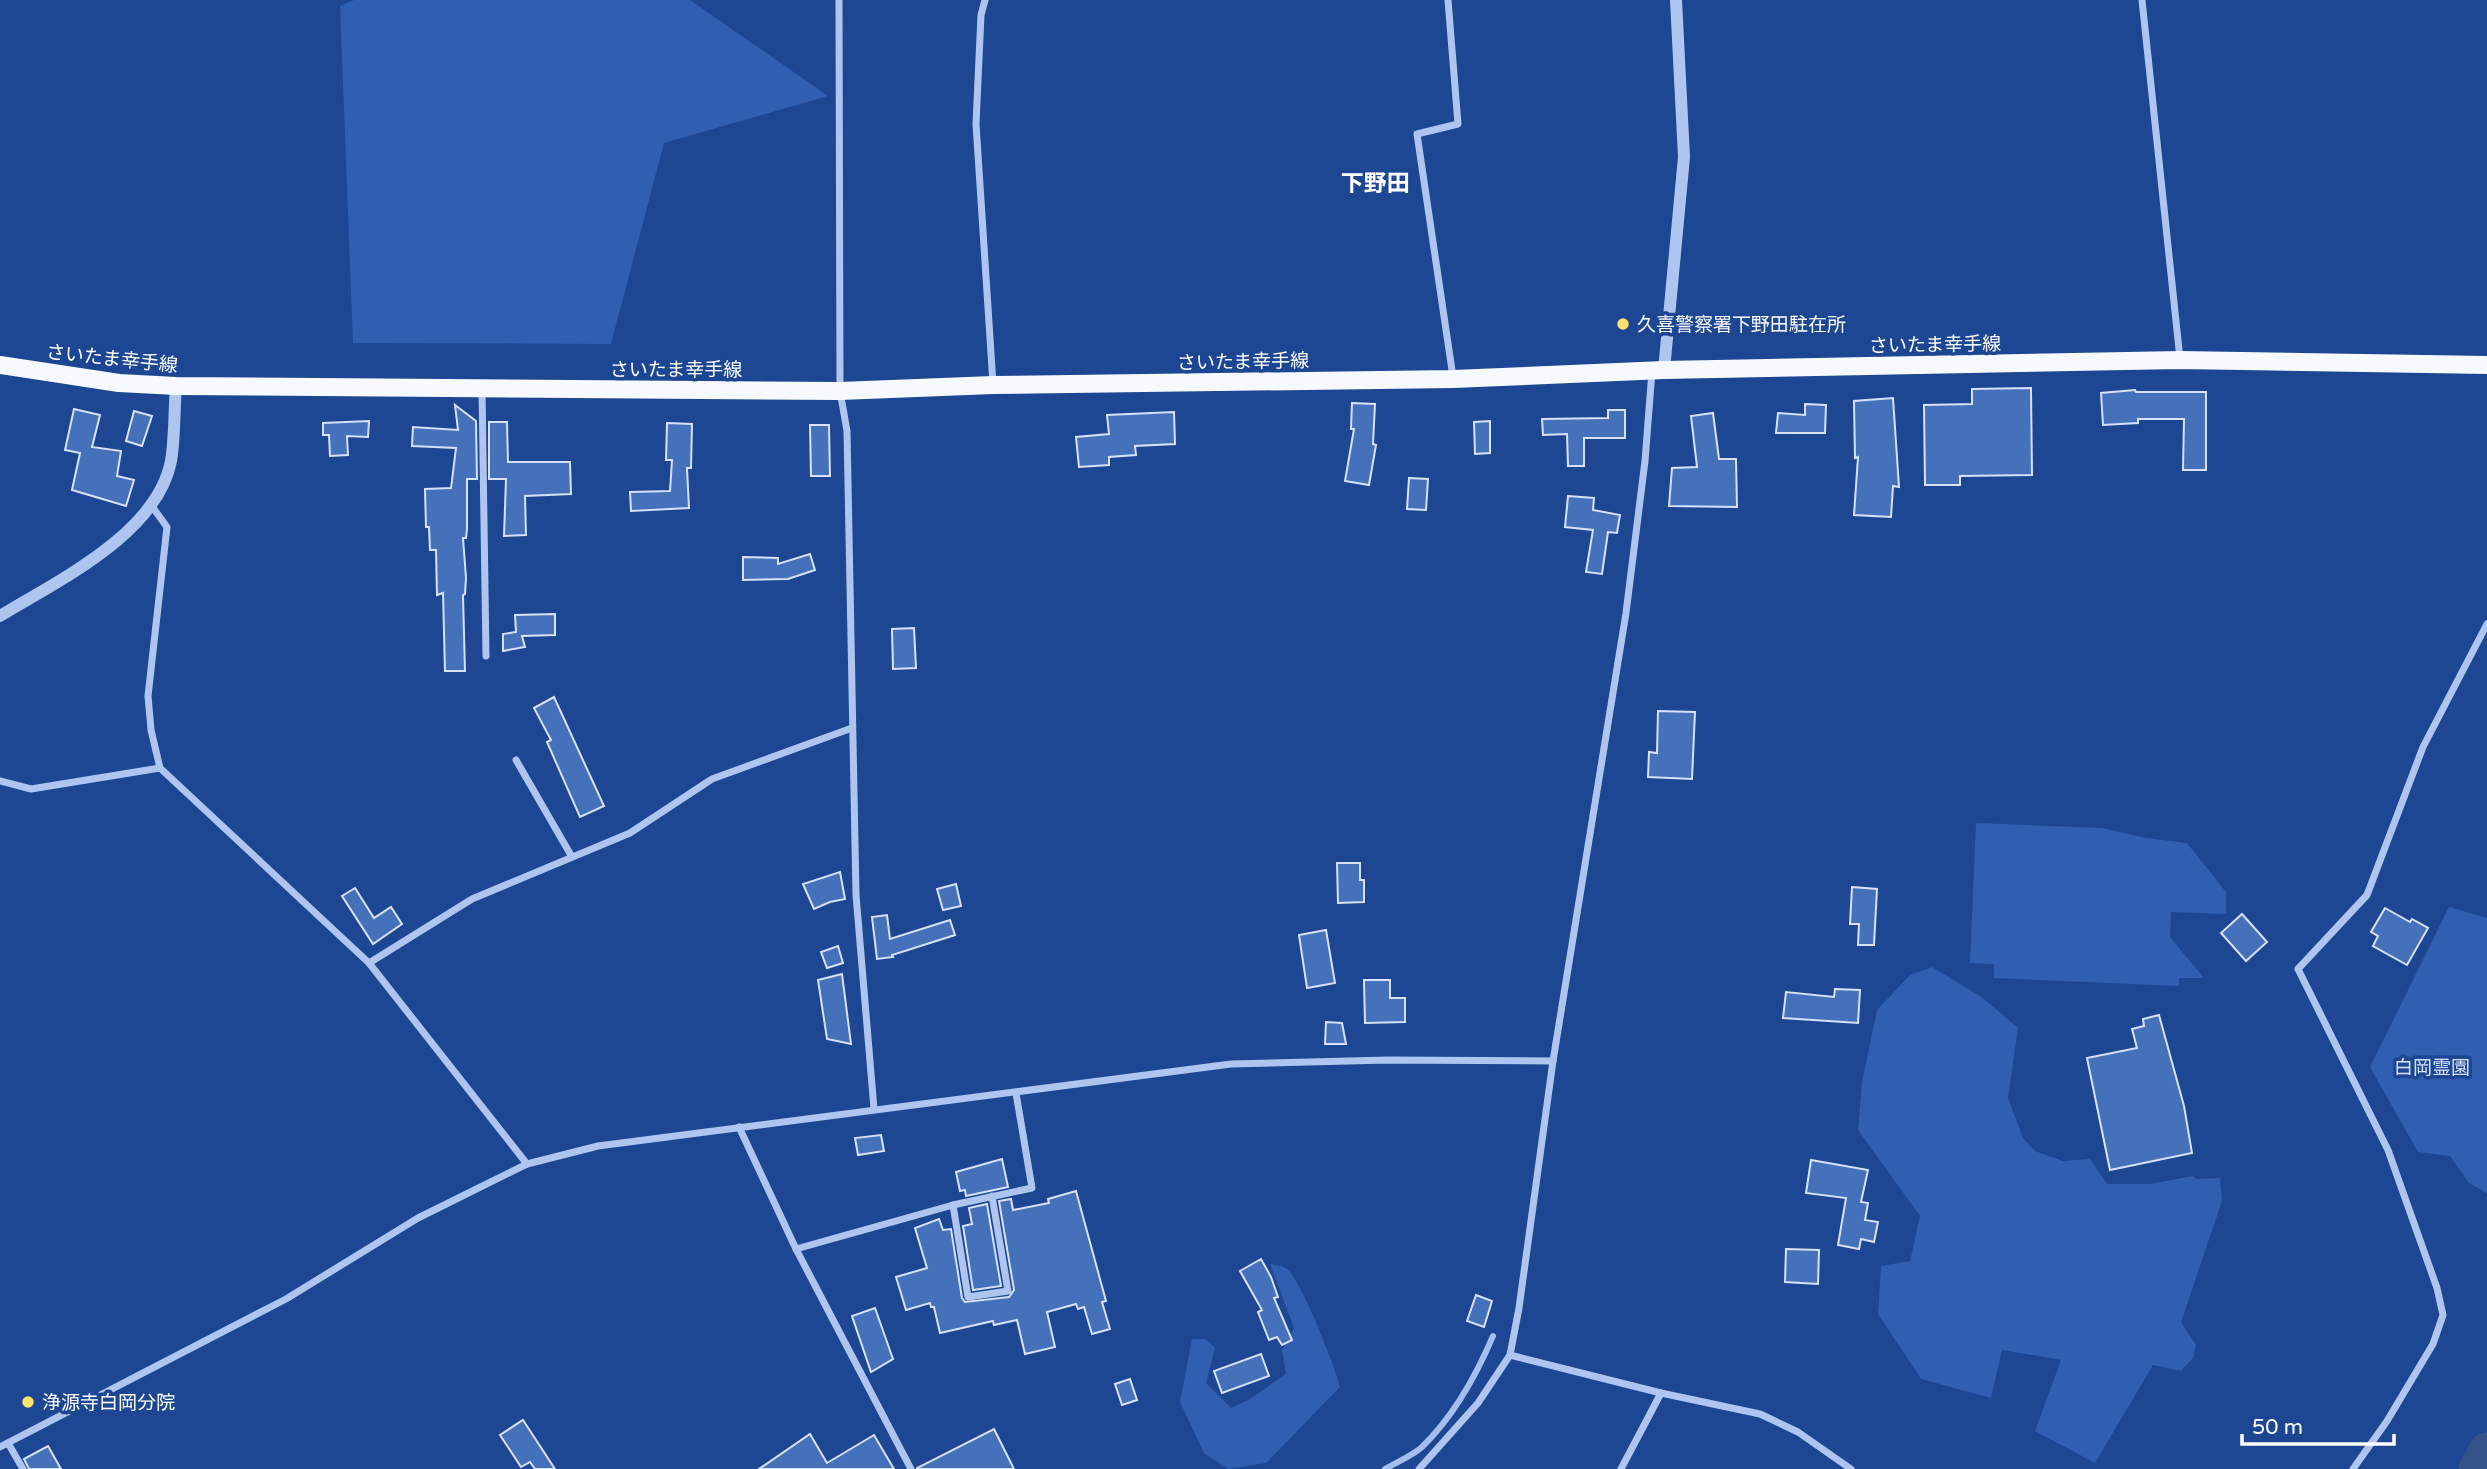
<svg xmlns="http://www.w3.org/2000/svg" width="2487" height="1469" font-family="'Varela Round','Noto Sans JP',sans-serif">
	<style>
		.green { fill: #305fb1 }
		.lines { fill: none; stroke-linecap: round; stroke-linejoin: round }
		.stream { stroke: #a2bff0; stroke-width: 6 }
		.river { stroke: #35528b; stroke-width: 37 }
		.building { fill: #4570ba; stroke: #d5e2fa; stroke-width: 2 }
		.minor { stroke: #aec6ef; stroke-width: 7 }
		.tertiary { stroke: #aec6ef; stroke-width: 12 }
		.primary { stroke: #f6f9ff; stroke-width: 18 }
		.poi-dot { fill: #fee16d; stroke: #1d4693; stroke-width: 2.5 }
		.labels { text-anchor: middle; stroke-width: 7; stroke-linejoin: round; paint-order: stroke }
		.poi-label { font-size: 19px; fill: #fff; stroke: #1d4693; text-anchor: start }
		.street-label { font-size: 19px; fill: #fff; stroke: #1d4693 }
		.park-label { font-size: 19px; fill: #d5e2fa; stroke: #1d4693 }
		.quarter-label { font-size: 23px; font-weight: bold; fill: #fff; stroke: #1d4693 }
	</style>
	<rect width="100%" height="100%" fill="#1d4693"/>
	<g class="green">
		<polygon points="354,0 690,0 828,96 664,143 611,344 353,343 340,6"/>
		<polygon points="1976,823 2102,828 2146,838 2187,843 2226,892 2226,914 2171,912 2170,937 2204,978 2179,978 2179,986 1994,978 1994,964 1970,963"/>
		<polygon points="2449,907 2487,918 2487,1193 2469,1183 2450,1156 2418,1152 2370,1067"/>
		<polygon points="1932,967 1983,998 2018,1028 2008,1098 2023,1138 2035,1151 2063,1161 2090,1159 2107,1184 2150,1184 2193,1176 2197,1179 2220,1178 2222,1201 2181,1322 2196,1345 2193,1358 2181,1371 2153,1365 2095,1463 2035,1431 2061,1360 2002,1350 1991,1398 1921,1379 1878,1314 1881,1266 1910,1261 1920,1216 1858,1130 1862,1082 1877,1010 1910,975"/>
		<path d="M1270,1264C1275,1265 1283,1266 1287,1269C1301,1280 1335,1366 1340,1387L1266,1463L1228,1469L1204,1453L1180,1402L1192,1339H1206L1215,1348L1206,1383L1231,1408L1250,1399L1286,1374L1282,1351L1294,1328Z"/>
	</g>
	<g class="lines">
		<path class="stream" d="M1385,1469C1397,1462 1412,1456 1422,1447C1454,1416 1476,1376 1493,1336"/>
		<polyline class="river" points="2477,1469 2487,1451"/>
	</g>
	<g class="building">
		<polygon points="2031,388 2032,475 1960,476 1960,485 1925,485 1924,405 1972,404 1972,389"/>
		<polygon points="2135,390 2136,392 2206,392 2206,470 2183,470 2184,419 2138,419 2138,423 2103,425 2101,393"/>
		<polygon points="1893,398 1899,487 1893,486 1891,517 1854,515 1858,457 1855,458 1854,401"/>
		<polygon points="1352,403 1375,404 1373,444 1376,445 1369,485 1345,481 1354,429 1351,429"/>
		<polygon points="1805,404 1826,405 1825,433 1776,433 1778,413 1805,415"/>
		<polygon points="455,405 476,421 477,479 467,479 467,529 466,538 463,538 466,578 465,594 463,595 465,671 445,671 443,593 437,595 436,550 430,550 429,527 426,527 425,489 451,488 456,448 412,446 413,427 458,430"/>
		<polygon points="74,409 100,415 92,447 121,451 117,476 134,480 126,506 72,490 80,453 65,450"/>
		<polygon points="1608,410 1625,410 1625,438 1584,438 1584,466 1568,466 1567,434 1543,435 1542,419 1608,418"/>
		<polygon points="134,411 152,416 142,446 126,441"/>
		<polygon points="1174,412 1175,444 1135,446 1136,455 1109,457 1109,465 1079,467 1076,437 1109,434 1107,415"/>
		<polygon points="1713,413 1719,459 1736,459 1737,507 1669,506 1672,468 1697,467 1691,416"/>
		<polygon points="369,421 368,437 347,436 348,455 330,456 329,435 323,435 323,423"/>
		<polygon points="1490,421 1490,453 1475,454 1474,422"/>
		<polygon points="489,422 507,422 508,462 570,462 571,494 525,496 526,535 504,536 506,479 489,479"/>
		<polygon points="667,423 692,424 691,468 687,468 689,508 631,511 630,492 670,491 672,460 666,460"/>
		<polygon points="810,425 829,425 830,476 811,476"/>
		<polygon points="1409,478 1428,479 1426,510 1407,509"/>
		<polygon points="1568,496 1594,498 1593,510 1620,515 1617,533 1608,532 1602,574 1586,572 1593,530 1565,527"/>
		<polygon points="810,554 815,570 788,579 743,580 743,557 778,558 778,564"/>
		<polygon points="555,614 555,635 522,636 525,647 503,651 503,634 516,632 515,615"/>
		<polygon points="914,628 916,668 893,669 892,629"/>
		<polygon points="554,697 604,806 580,817 547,742 551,740 534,708"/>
		<polygon points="1658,711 1695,712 1692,779 1648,777 1649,752 1657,753"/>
		<polygon points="1337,863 1360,863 1360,880 1364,880 1364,902 1338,903"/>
		<polygon points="840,872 845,899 830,902 814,909 803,884"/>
		<polygon points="956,884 961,906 943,910 937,889"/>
		<polygon points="1852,887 1877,889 1874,945 1858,945 1859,924 1850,924"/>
		<polygon points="355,888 374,918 391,907 402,924 373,944 342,896"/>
		<polygon points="2385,908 2410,922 2412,919 2428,928 2407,965 2373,946 2378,936 2371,932"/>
		<polygon points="2242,914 2267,942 2246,961 2221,933"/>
		<polygon points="887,915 890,939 950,920 955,935 892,955 893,957 877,959 872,917"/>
		<polygon points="1326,930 1335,983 1307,988 1299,935"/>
		<polygon points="838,946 843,963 827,968 821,952"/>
		<polygon points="842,974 851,1044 827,1039 818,980"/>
		<polygon points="1364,980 1390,980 1390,998 1405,998 1405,1022 1365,1023"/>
		<polygon points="1835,989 1860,990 1858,1023 1783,1018 1786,992 1834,997"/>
		<polygon points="2159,1015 2184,1106 2192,1153 2110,1170 2087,1058 2137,1048 2132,1029 2144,1026 2143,1019"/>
		<polygon points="1326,1022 1342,1023 1346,1044 1325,1044"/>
		<polygon points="881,1135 884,1151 858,1155 855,1138"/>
		<polygon points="1002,1159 1008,1187 966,1196 965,1190 960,1191 956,1172"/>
		<polygon points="1811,1160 1868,1170 1861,1202 1868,1203 1865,1220 1878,1222 1874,1242 1861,1239 1859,1249 1838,1245 1846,1198 1806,1193"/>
		<polygon points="1076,1191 1106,1301 1102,1302 1110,1329 1092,1334 1084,1307 1078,1309 1076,1304 1047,1312 1055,1347 1025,1354 1017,1320 994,1325 993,1321 940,1333 934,1307 931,1307 930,1303 906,1310 896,1277 927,1268 915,1228 939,1219 943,1230 951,1229 962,1298 965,1302 1009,1297 1014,1290 999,1201 1011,1199 1013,1210 1049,1203 1048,1199"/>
		<polygon points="987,1204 1001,1286 973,1290 963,1226 972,1224 969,1208"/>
		<polygon points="1786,1249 1819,1250 1818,1284 1785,1282"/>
		<polygon points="1261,1259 1271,1277 1278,1297 1274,1298 1292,1340 1282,1345 1277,1337 1269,1340 1258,1312 1262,1310 1240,1271"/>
		<polygon points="1476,1295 1492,1301 1484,1327 1467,1321"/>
		<polygon points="875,1308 893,1359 871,1372 852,1316"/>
		<polygon points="1261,1354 1269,1376 1222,1393 1214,1371"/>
		<polygon points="1130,1379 1137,1400 1122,1405 1115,1384"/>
		<polygon points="523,1420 555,1469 535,1469 530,1462 521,1467 500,1435"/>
		<polygon points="994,1429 1014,1469 917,1469 917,1468"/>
		<polygon points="810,1434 827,1463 874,1435 894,1469 759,1469"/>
		<polygon points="48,1446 61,1469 29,1469 24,1459"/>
	</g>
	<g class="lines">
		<g class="minor">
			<polyline points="839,0 840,391 847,431 856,895 874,1109"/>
			<polyline points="985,0 981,15 976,124 993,384"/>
			<polyline points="1448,0 1458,124 1417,134 1453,377"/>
			<polyline points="2142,0 2180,359"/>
			<polyline points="482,389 486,656"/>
			<polyline points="151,505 167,527 148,696 151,730 160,768 369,963 527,1164"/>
			<polyline points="516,760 572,857"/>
			<polyline points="0,781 31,789 160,768"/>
			<polyline points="369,963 472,899 630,833 712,779 852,728"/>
			<polyline points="739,1127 796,1249 911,1469"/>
			<polyline points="953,1205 968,1297 1008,1291 992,1196"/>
			<polyline points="796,1249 953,1205 1032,1188 1016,1093"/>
			<polyline points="1510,1355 1661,1393 1760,1414 1798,1432 1851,1469"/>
			<polyline points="8,1443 23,1469"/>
			<polyline points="0,1447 286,1299 418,1218 527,1164 598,1146 1231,1064 1388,1060 1553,1061"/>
			<polyline points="1419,1469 1478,1403 1510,1355 1519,1308 1553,1061 1626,613 1645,461 1652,371"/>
			<polyline points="1621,1469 1661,1393"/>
			<polyline points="2353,1469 2387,1421 2433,1344 2443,1315 2437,1288 2388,1150 2298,969 2367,895 2423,747 2487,624"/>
		</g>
		<g class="tertiary">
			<polyline points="1664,370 1684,157 1676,0"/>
			<path d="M0,616C57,581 157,534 171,461C175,437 174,410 176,386"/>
		</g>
		<polyline class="primary" points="0,365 119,383 176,386 840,391 993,385 1453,379 1664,370 2180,360 2487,365"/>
	</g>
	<g class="poi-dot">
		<circle cx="1623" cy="324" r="7"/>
		<circle cx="28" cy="1402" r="7"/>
	</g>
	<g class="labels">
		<g class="poi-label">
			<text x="1637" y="331">久喜警察署下野田駐在所</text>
			<text x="42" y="1409">浄源寺白岡分院</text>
		</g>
		<g class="street-label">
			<text transform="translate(1935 344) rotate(-1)" y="7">さいたま幸手線</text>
			<text transform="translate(112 358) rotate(6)" y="7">さいたま幸手線</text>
			<text transform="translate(1243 361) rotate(-1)" y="7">さいたま幸手線</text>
			<text x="676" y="376">さいたま幸手線</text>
		</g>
		<g class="park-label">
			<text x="2432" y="1074">白岡霊園</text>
		</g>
		<g class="quarter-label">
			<text x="1375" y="191">下野田</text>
		</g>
	</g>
	<path d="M2242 1434v10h152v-10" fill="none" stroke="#ffffff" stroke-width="3.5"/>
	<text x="2252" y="1434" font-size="21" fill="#ffffff" stroke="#1d4693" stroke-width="5" paint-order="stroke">50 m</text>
</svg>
